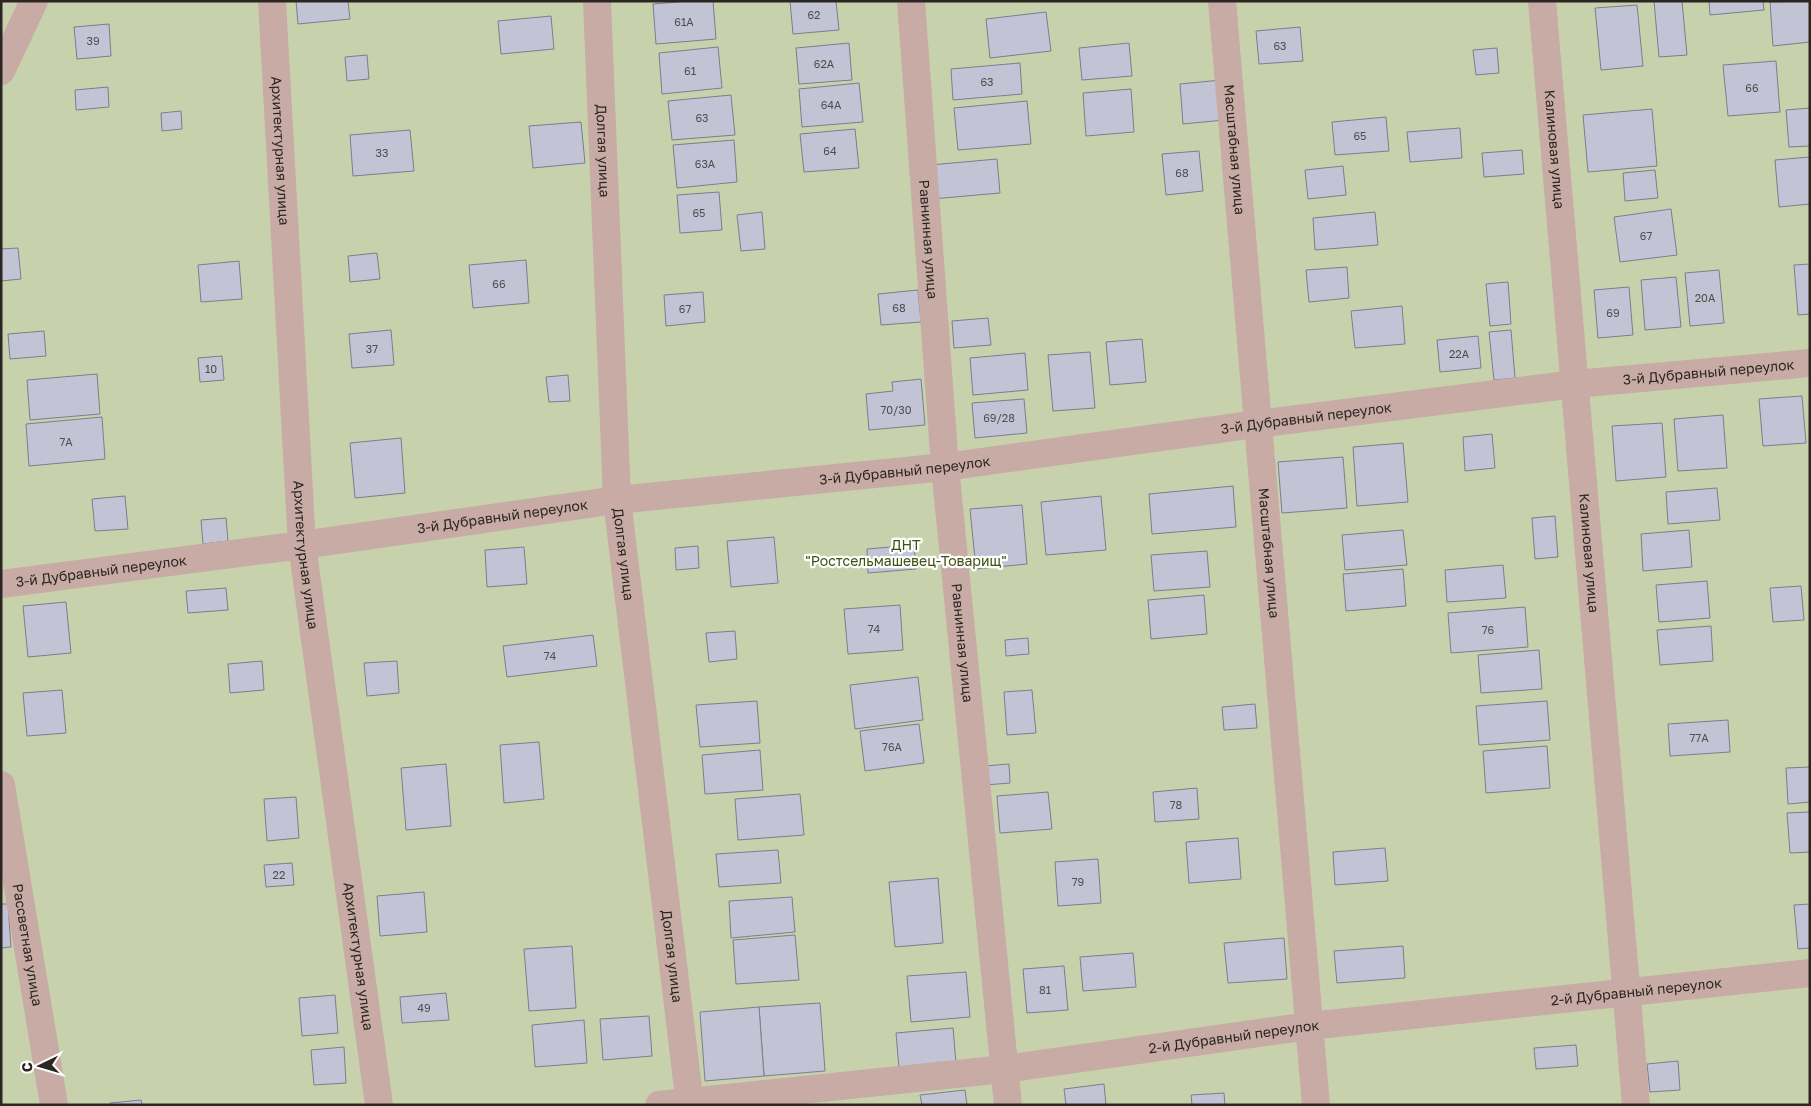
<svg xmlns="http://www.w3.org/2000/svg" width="1811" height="1106" font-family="'Golos Text',sans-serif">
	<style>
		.green { fill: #c7d2ad }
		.building { fill: #c2c3d4; stroke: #7d7d8d }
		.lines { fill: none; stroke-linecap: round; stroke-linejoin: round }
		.minor { stroke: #c9aba6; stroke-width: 28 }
		.labels { text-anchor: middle; stroke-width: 4.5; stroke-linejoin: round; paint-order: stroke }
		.number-label { font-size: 11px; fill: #514d4e }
		.street-label { font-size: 14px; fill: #2b2621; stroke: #fff }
		.park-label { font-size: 14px; fill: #41500e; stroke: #fff }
	</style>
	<rect width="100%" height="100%" fill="#fef1e3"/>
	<rect class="green" x="1" y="1" width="1809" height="1104"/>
	<g class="building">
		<polygon points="296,1 348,1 350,19 298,24"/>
		<polygon points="689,1 713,1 716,39 656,44 653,4"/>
		<polygon points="790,1 836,1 839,30 793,34"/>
		<polygon points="1654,1 1682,1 1687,55 1659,57"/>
		<polygon points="1709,1 1763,1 1764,10 1710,15"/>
		<polygon points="1810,1 1810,42 1773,46 1770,2"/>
		<polygon points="1637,5 1643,66 1601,70 1595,8"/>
		<polygon points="1046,12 1051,51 990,58 986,19"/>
		<polygon points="551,16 554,49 501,54 498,21"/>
		<polygon points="109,24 111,56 77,59 74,27"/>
		<polygon points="1300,27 1303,61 1259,64 1256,31"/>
		<polygon points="849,43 852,80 799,84 796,48"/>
		<polygon points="1129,43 1132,76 1082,80 1079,48"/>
		<polygon points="718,47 722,88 662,94 659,53"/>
		<polygon points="1497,48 1499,73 1476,75 1473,50"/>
		<polygon points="367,55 369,79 347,81 345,57"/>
		<polygon points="1776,61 1780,112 1728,116 1723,65"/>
		<polygon points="1020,63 1022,94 953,100 951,69"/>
		<polygon points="1221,80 1224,120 1183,124 1180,84"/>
		<polygon points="859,83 863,122 802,127 799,89"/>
		<polygon points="108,87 109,107 76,110 75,90"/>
		<polygon points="1131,89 1134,132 1086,136 1083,93"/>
		<polygon points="731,95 735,135 672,140 668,101"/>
		<polygon points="1027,101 1031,144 958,150 954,108"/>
		<polygon points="1810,108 1810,146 1789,147 1786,110"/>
		<polygon points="1652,109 1657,166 1588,172 1583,115"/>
		<polygon points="181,111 182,129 162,131 161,113"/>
		<polygon points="1386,117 1389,151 1335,155 1332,122"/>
		<polygon points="581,122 585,163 533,168 529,126"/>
		<polygon points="1460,128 1462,158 1410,162 1407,132"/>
		<polygon points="855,129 859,168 804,172 800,134"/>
		<polygon points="410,130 414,171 353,176 350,135"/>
		<polygon points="734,140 737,182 677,188 673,145"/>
		<polygon points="1522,150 1524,174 1484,177 1482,153"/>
		<polygon points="1199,151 1203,191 1166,195 1162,154"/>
		<polygon points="1810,157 1810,204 1779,207 1775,160"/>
		<polygon points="997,159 1000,193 932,199 930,165"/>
		<polygon points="1343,166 1346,195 1308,199 1305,170"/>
		<polygon points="1655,170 1658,198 1625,201 1623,173"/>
		<polygon points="719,192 722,230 680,233 677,195"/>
		<polygon points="1671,209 1677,255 1620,262 1614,217"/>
		<polygon points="762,212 765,249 741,251 737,215"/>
		<polygon points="1375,212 1378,245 1315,250 1313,218"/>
		<polygon points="18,248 21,279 1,281 1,249"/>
		<polygon points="377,253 380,279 350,282 348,256"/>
		<polygon points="526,260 529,303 473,308 469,265"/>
		<polygon points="239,261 242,299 201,302 198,265"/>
		<polygon points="1810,264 1810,314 1798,315 1794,265"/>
		<polygon points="1347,267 1349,298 1309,302 1306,270"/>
		<polygon points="1719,270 1724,323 1690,326 1685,273"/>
		<polygon points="1676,277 1681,327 1645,330 1641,280"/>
		<polygon points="1508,282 1511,324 1490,326 1486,284"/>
		<polygon points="1629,287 1633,335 1598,338 1594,290"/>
		<polygon points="918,290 921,322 881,325 878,294"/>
		<polygon points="703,292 705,322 666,326 664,295"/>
		<polygon points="1402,306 1405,344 1355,348 1351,311"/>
		<polygon points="988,318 991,345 954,348 952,321"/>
		<polygon points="391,330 394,365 352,368 349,334"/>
		<polygon points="1511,330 1515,378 1494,380 1489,332"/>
		<polygon points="44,331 46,356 10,359 8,334"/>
		<polygon points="1478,336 1481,368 1440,372 1437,340"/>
		<polygon points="1142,339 1146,382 1110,385 1106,342"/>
		<polygon points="1090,352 1095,408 1053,411 1048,355"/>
		<polygon points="1025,353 1028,390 973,395 970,358"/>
		<polygon points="222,356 224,380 200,382 198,358"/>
		<polygon points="97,374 100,414 30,420 27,380"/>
		<polygon points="568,375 570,401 549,402 546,377"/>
		<polygon points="921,379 925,425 869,430 866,394 893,391 892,382"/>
		<polygon points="1802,396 1806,443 1763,446 1759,399"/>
		<polygon points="1024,399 1027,433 975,438 972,403"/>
		<polygon points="1723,415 1727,468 1678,471 1674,419"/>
		<polygon points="102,417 105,459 29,466 26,424"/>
		<polygon points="1662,423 1666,477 1616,481 1612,426"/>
		<polygon points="1492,434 1495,468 1465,471 1463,437"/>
		<polygon points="401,438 405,493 355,498 350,443"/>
		<polygon points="1403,443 1408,502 1357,506 1353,447"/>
		<polygon points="1343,457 1347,508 1282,513 1278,462"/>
		<polygon points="1233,486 1236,527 1152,534 1149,494"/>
		<polygon points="1717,488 1720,520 1668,524 1666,492"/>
		<polygon points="125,496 128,529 95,531 92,499"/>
		<polygon points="1101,496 1106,550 1046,555 1041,502"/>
		<polygon points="1022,505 1027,564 976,569 970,509"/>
		<polygon points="1555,516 1558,557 1535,559 1532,518"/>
		<polygon points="226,518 228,541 203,544 201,520"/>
		<polygon points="1403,530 1407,565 1345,570 1342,535"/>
		<polygon points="1689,530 1692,567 1643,571 1641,534"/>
		<polygon points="774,537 778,583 731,587 727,541"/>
		<polygon points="914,545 916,569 868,573 867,549"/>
		<polygon points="698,546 699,568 676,570 675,548"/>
		<polygon points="524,547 527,584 487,587 485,550"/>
		<polygon points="1207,551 1210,587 1154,591 1151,555"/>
		<polygon points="1503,565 1506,598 1447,602 1445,570"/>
		<polygon points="1403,569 1406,606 1346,611 1343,574"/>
		<polygon points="1707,581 1710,618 1659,622 1656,585"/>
		<polygon points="1801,586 1804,620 1773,622 1770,588"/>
		<polygon points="226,588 228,610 188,613 186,591"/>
		<polygon points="1204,595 1207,634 1151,639 1148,600"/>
		<polygon points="66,602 71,653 28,657 23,606"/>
		<polygon points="900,605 903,650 848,654 844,609"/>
		<polygon points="1525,607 1528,647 1451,653 1448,613"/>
		<polygon points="1711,626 1713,661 1660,665 1657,630"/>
		<polygon points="735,631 737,659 709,662 706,633"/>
		<polygon points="593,635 597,666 507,677 503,646"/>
		<polygon points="1028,638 1029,654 1006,656 1005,640"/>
		<polygon points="1539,650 1542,689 1481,693 1478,655"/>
		<polygon points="262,661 264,690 230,693 228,664"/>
		<polygon points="397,661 399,693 367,696 364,663"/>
		<polygon points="918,677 923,720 855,729 850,685"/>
		<polygon points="62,690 66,733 27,736 23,693"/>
		<polygon points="1032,690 1036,733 1007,735 1004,692"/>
		<polygon points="757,701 760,743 700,747 696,705"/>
		<polygon points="1547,701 1550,740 1479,745 1476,706"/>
		<polygon points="1255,704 1257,728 1224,730 1222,707"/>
		<polygon points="1728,720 1730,752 1670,756 1668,724"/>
		<polygon points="919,724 924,763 865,771 860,731"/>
		<polygon points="539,742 544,799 504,803 500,745"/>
		<polygon points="1547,746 1550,788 1486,793 1483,751"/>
		<polygon points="760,750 763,790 705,794 702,755"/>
		<polygon points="446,764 451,826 406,830 401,768"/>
		<polygon points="1009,764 1010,783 985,785 984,766"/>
		<polygon points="1810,767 1810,802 1788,804 1786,768"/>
		<polygon points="1197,788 1199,819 1155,822 1153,792"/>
		<polygon points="1048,792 1052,829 1000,833 997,796"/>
		<polygon points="800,794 804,835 738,840 735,799"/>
		<polygon points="296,797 299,838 267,841 264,799"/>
		<polygon points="1810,812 1810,852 1790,853 1787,813"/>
		<polygon points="1238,838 1241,879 1189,883 1186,842"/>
		<polygon points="1385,848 1388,881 1335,885 1333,852"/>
		<polygon points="778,850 781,883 719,887 716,854"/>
		<polygon points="1098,859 1101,903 1058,906 1055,862"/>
		<polygon points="292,863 294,885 266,887 264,865"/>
		<polygon points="938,878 943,943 895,947 889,882"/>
		<polygon points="424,892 427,932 380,936 377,896"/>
		<polygon points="792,897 795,932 731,938 729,901"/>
		<polygon points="1,904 8,904 11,947 1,948"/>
		<polygon points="1810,904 1810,948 1798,949 1794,905"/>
		<polygon points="795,935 799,980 736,984 733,940"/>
		<polygon points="1284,938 1287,979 1228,983 1224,943"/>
		<polygon points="572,946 576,1008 529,1011 524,949"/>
		<polygon points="1403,946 1405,978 1337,983 1334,951"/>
		<polygon points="1133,953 1136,987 1083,991 1080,957"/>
		<polygon points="1064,966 1068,1010 1027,1013 1023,969"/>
		<polygon points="966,972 970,1017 911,1022 907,976"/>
		<polygon points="446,993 449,1020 402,1023 400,997"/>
		<polygon points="335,995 338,1033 302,1036 299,998"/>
		<polygon points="820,1003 825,1071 764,1076 759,1007"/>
		<polygon points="759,1007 764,1076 705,1081 700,1012"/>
		<polygon points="649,1016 652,1056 603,1060 600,1019"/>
		<polygon points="584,1020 587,1063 535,1067 532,1025"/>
		<polygon points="953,1028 956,1063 899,1068 896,1033"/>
		<polygon points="1576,1045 1578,1066 1536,1069 1534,1048"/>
		<polygon points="344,1047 346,1083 314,1085 311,1050"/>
		<polygon points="1678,1061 1680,1090 1650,1092 1647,1064"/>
		<polygon points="1104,1084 1106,1105 1066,1105 1064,1089"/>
		<polygon points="965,1090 967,1105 922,1105 920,1095"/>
		<polygon points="1224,1093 1225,1105 1192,1105 1191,1095"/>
		<polygon points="141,1100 142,1105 110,1105 110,1103"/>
	</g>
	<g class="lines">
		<g class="minor">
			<path id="s1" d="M272,1L302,545L379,1105"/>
			<path id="s2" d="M597,1L617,500L690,1105"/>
			<path id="s3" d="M911,1L945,467L1008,1105"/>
			<path id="s4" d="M1222,1L1316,1105"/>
			<path id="s5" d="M1542,1L1636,1105"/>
			<polyline points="1,71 34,1"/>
			<path id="s6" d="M1,584L302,545L617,500L945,467L1257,424L1575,384L1810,363"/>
			<path id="s7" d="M1,785L54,1105"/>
			<path id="s8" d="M659,1105L1004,1069L1309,1026L1810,973"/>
		</g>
	</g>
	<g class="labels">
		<g class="number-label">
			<text x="814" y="19">62</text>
			<text x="684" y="26">61А</text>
			<text x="93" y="45">39</text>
			<text x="1280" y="50">63</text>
			<text x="824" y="68">62А</text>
			<text x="690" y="75">61</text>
			<text x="987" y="86">63</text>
			<text x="1752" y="92">66</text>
			<text x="831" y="109">64А</text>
			<text x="702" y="122">63</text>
			<text x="1360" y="140">65</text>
			<text x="830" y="155">64</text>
			<text x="382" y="157">33</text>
			<text x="705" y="168">63А</text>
			<text x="1182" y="177">68</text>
			<text x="699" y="217">65</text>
			<text x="1646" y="240">67</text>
			<text x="499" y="288">66</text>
			<text x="1705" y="302">20А</text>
			<text x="899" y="312">68</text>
			<text x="685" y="313">67</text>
			<text x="1613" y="317">69</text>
			<text x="372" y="353">37</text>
			<text x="1459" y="358">22А</text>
			<text x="211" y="373">10</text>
			<text x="896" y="414">70/30</text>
			<text x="999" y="422">69/28</text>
			<text x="66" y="446">7А</text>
			<text x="874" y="633">74</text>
			<text x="1488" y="634">76</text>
			<text x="550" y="660">74</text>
			<text x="1699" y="742">77А</text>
			<text x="892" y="751">76А</text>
			<text x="1176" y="809">78</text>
			<text x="279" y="879">22</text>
			<text x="1078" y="886">79</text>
			<text x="1045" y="994">81</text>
			<text x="424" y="1012">49</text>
		</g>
		<g class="street-label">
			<text dy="5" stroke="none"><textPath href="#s4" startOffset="149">Масштабная улица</textPath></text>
			<text dy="5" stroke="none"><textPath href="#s5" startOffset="149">Калиновая улица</textPath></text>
			<text dy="5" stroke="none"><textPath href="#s2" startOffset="150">Долгая улица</textPath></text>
			<text dy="5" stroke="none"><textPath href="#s1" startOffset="150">Архитектурная улица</textPath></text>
			<text dy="5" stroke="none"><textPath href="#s3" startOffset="239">Равнинная улица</textPath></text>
			<text dy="5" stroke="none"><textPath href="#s6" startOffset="1721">3-й Дубравный переулок</textPath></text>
			<text dy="5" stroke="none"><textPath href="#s6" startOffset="1316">3-й Дубравный переулок</textPath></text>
			<text dy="5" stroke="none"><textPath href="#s6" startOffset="911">3-й Дубравный переулок</textPath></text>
			<text dy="5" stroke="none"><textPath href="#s6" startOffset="506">3-й Дубравный переулок</textPath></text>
			<text dy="5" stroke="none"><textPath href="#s4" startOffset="554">Масштабная улица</textPath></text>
			<text dy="5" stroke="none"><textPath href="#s5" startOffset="554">Калиновая улица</textPath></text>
			<text dy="5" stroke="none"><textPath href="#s1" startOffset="555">Архитектурная улица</textPath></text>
			<text dy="5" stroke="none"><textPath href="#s2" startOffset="554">Долгая улица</textPath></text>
			<text dy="5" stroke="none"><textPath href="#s6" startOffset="101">3-й Дубравный переулок</textPath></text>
			<text dy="5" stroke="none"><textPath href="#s3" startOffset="644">Равнинная улица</textPath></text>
			<text dy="5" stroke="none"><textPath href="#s7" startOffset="162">Рассветная улица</textPath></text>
			<text dy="5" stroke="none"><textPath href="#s1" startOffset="960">Архитектурная улица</textPath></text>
			<text dy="5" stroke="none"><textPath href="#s2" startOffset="959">Долгая улица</textPath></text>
			<text dy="5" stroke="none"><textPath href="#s8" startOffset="984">2-й Дубравный переулок</textPath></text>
			<text dy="5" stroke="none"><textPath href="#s8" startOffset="579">2-й Дубравный переулок</textPath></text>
		</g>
		<g class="park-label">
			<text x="906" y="550">ДНТ<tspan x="906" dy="16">"Ростсельмашевец-Товарищ"</tspan></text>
		</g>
	</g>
	<rect width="1811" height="1106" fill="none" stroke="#2b2621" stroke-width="5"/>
	<g transform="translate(40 1066) rotate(265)" stroke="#ffffff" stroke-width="4" paint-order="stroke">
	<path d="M0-4L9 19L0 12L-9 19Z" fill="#2b2621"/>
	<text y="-8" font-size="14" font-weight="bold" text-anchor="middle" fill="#2b2621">С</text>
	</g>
</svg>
